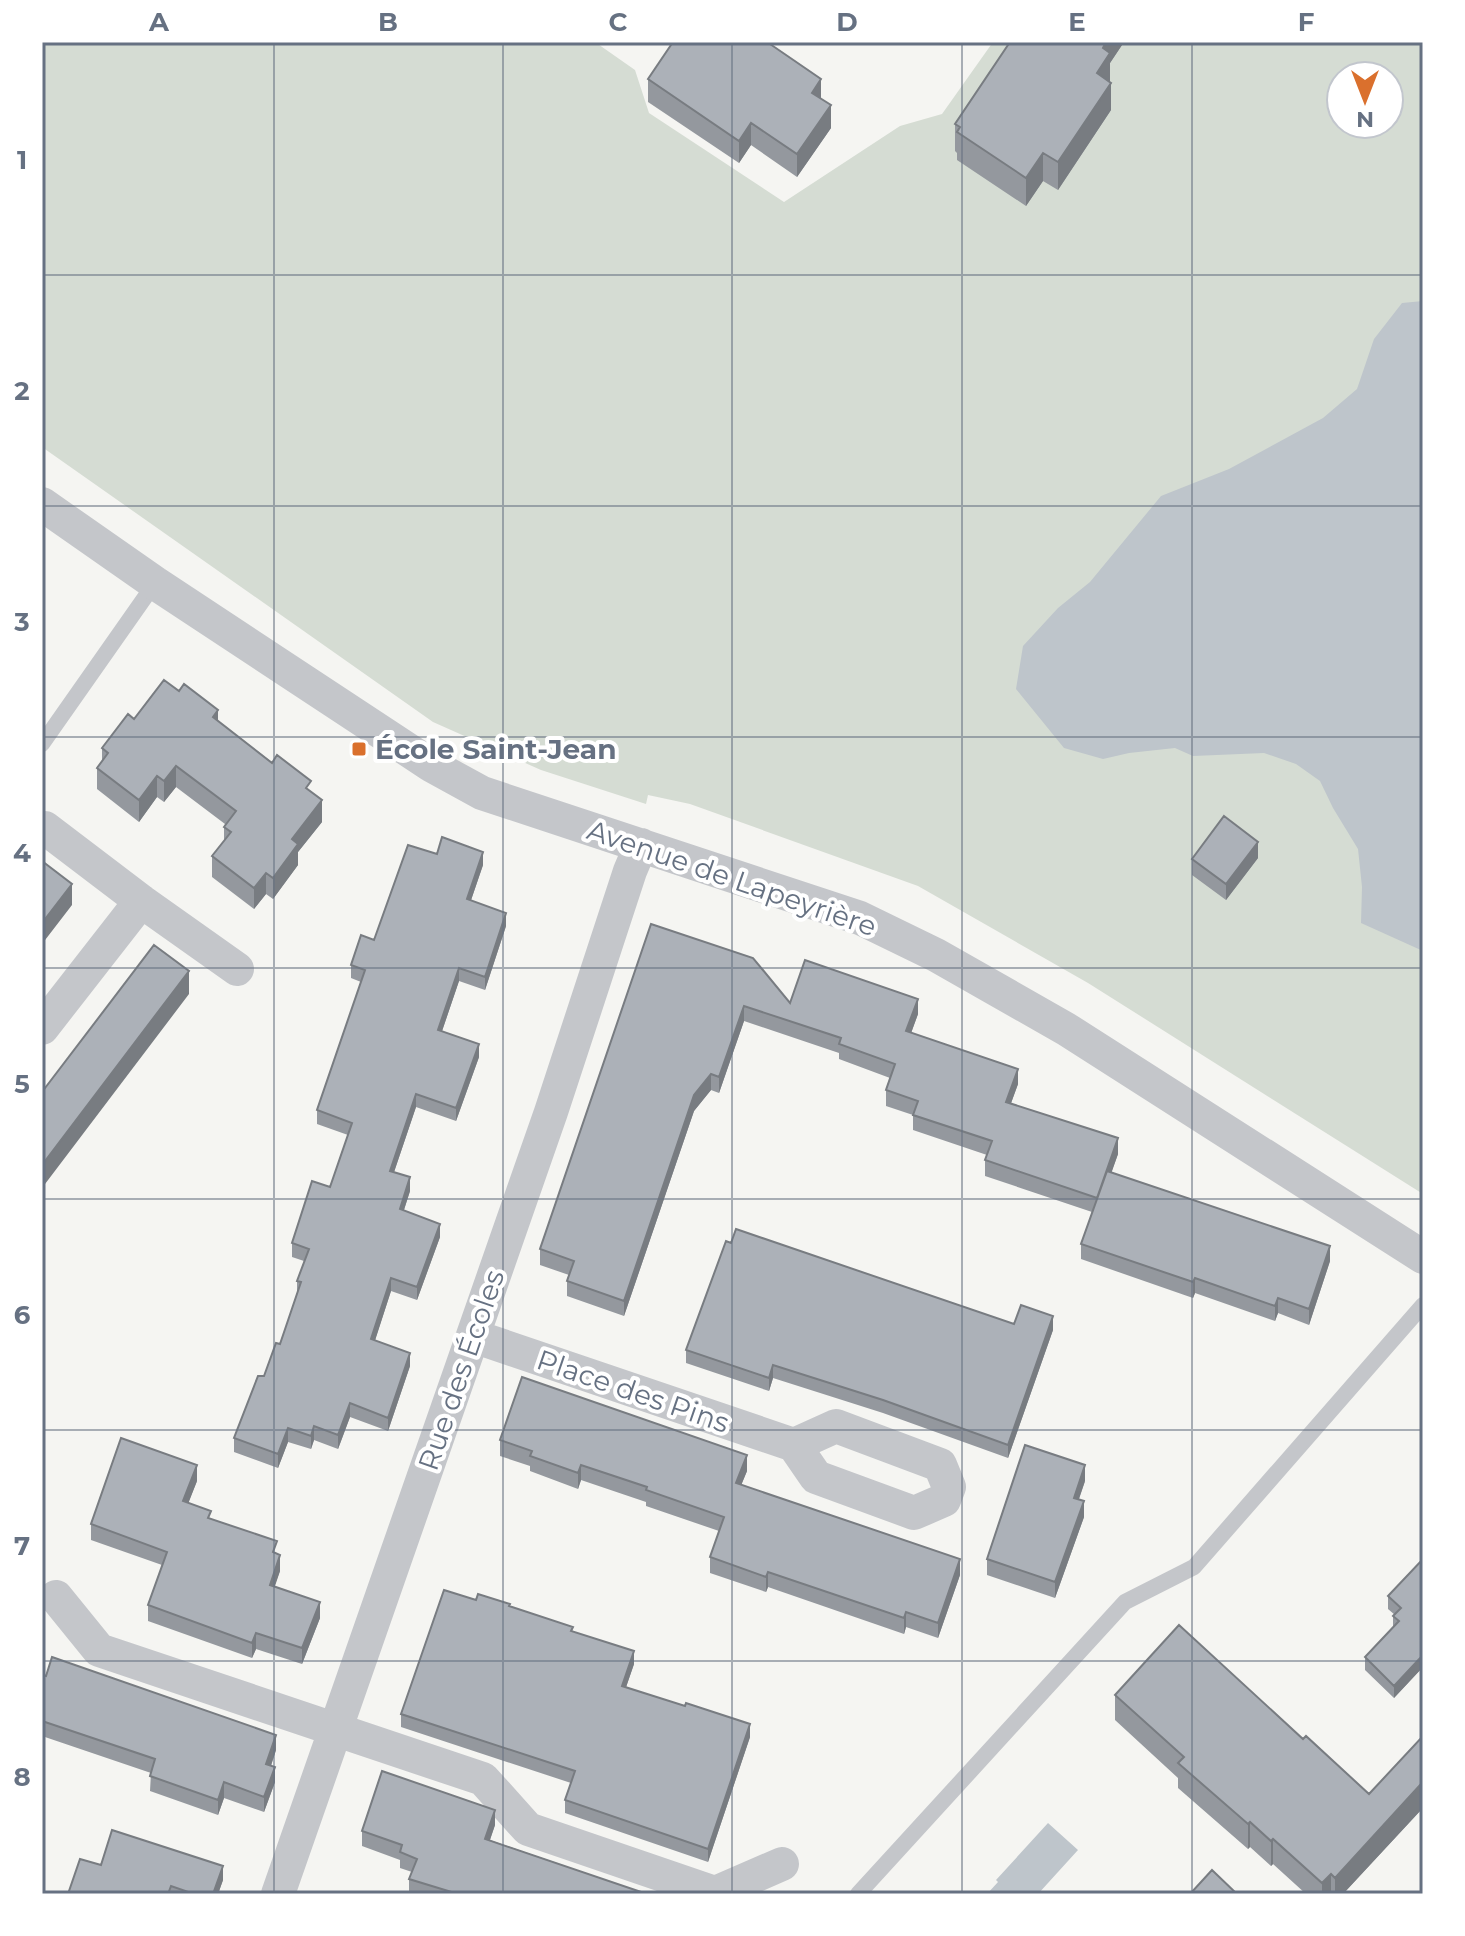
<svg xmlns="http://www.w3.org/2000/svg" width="1465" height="1936" viewBox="0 0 1465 1936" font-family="Montserrat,sans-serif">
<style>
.green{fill:#d5dcd3;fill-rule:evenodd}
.water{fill:#bec5cb}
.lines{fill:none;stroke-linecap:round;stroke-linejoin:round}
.service{stroke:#c4c6ca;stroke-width:16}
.minor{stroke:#c4c6ca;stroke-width:34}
.wall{fill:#94989e}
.shaded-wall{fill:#787c81}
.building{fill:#acb1b8;stroke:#787c81;stroke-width:2}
.grid{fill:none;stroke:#667182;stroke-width:2;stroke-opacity:0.55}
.poi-dot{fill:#da702d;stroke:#fff;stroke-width:3}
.labels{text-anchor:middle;stroke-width:8;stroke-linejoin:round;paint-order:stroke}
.poi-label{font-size:28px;font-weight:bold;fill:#667182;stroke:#fff;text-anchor:start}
.street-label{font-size:28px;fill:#667182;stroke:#fff}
.neatline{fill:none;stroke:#667182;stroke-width:3}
.grid-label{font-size:26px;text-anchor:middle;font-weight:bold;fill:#667182}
</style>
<rect width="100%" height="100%" fill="#f5f5f2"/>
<path class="green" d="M42,42H595L635,70L649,113L784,202L900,126L942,114L993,42H1423V1194L1088,983L918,886L690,804L648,795L646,804L541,770L433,722L42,447ZM1341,76H1389V124H1341Z"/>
<path class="water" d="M1423,301V951L1361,923L1362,887L1358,849L1333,808L1320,781L1296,764L1264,753L1193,756L1175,748L1129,753L1103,759L1064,748L1016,689L1023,646L1058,608L1090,582L1161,496L1229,469L1323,418L1357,389L1374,339L1402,303Z
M1048,1823L1078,1850L1038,1894H987L998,1882L996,1880Z"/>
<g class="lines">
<path class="service" d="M42,744L155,583
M858,1894L1125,1602L1194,1567L1423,1305"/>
<path class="minor" d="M42,504L155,583L431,765L482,793L860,918L936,955L1066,1029L1423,1257
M45,828L141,901L237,969
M42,1028L141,901
M473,1336L794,1445L816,1477L914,1513L944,1500L949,1487L940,1465L836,1426L794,1445
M56,1597L99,1650L483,1779L528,1829L715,1893L782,1864
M278,1894L551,1112L630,871L641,845"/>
</g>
<path class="wall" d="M1010,42H1124L1110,63V82L1111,110L1058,190L1043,181L1026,206L957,160V153L955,151V124Z
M771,45L821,99L831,128L797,177L751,145L739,163L648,102V79Z
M134,719L218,721L311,792L322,822L298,852V865L273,899L266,894L254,909L212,877V856L224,841V827L225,824L176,787L164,802L157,797L139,822L97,789V768L102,762V748Z
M437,854L483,865L471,900L506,926L485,990L459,981L442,1031L479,1057L456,1121L416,1107L394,1172L410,1191L404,1210L440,1237L417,1300L391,1291L375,1340L410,1366L388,1431L350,1417L338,1449L314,1440L311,1449L288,1442L278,1468L234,1452V1438L280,1344L297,1293V1281L304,1261L292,1257V1243L330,1187L348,1135L317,1124V1110L361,982L351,978V965L374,940Z
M1258,858L1226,900L1192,875V859Z
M651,924L790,1003L918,1014L911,1033L1018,1084L1011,1103L1118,1154L1111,1173L1330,1261L1309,1325L1278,1313L1275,1321L1195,1293L1193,1298L1081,1259V1244L1092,1212L985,1176V1160L987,1155L913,1130V1115L886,1106V1090L890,1078L839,1059V1053L744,1021L719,1093L711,1090L694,1111L624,1316L567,1296V1281L569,1275L540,1265V1249Z
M1014,1324L1053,1330L1008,1458L883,1413L773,1378L769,1391L686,1363V1350Z
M500,1440L747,1471L741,1485L960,1575L938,1638L906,1627L904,1634L768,1587L766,1592L710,1573V1557L719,1531L646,1506V1502L581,1480L578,1489L530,1471V1466L500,1456Z
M197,1481L188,1503L211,1519L277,1554L280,1571L274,1587L320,1618L302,1664L256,1649L252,1658L148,1621V1605L162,1565L91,1540V1524Z
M1085,1481L1079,1499L1084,1517L1055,1598L987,1575V1559Z
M1423,1559V1667L1394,1698L1365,1670V1657L1393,1627V1616L1395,1615L1388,1609V1596Z
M476,1600L510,1607L573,1631L634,1664L626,1687L750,1737L708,1862L565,1813V1800L571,1783L401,1727V1714Z
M42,1675L276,1750L271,1766L275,1782L264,1812L224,1798L218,1815L150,1791L151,1773L42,1736Z
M1115,1695L1303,1739L1369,1794L1423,1736V1812L1421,1810L1343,1894H1306L1273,1864L1271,1866L1250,1847L1248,1849L1178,1788V1778L1115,1720Z
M495,1825L490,1840L647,1894H409V1879L412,1872L400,1868V1860L362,1846V1831Z
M101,1865L223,1880L218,1894H68Z"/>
<path class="shaded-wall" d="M1106,42H1124L1110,63V81L1097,101V73L1103,48Z
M821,79V102L812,93Z
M1111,83V110L1058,190V162Z
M831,105V128L797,177V154Z
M751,123V145L739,163V141Z
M1043,153V181L1026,206V178Z
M218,710V732L213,717Z
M176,766V787L164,802V781Z
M157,776V797L139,822V800Z
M322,800V822L298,852V865L273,899V878L292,839Z
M1258,842V858L1226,900V884Z
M483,852V865L467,912V899Z
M266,873V894L254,909V888Z
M72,884V905L42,944V923Z
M506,913V926L485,990V977Z
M459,968V981L438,1043V1030Z
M189,971V994L42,1188V1165Z
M918,999V1014L906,1047V1031Z
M744,1006V1021L719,1093V1077Z
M479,1044V1057L456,1121V1108Z
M1018,1069V1084L1006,1117V1102Z
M711,1074V1090L694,1111L624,1316V1301L694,1095Z
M416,1094V1107L390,1184V1171Z
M1118,1138V1154L1097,1214V1198Z
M410,1177V1191L400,1222V1209Z
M440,1224V1237L417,1300V1287Z
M1330,1246V1261L1309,1325V1309Z
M391,1278V1291L371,1353V1339Z
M1195,1278V1293L1193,1298V1282Z
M1278,1298V1313L1275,1321V1306Z
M1053,1316V1330L1008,1458V1445Z
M410,1353V1366L388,1431V1418Z
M773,1365V1378L769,1391V1378Z
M350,1403V1417L338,1449V1435Z
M314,1426V1440L311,1449V1436Z
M288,1428V1442L278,1468V1454Z
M747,1455V1471L736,1498V1483Z
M197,1465V1481L183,1517V1501Z
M581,1465V1480L578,1489V1473Z
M1085,1465V1481L1074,1513V1498Z
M1084,1501V1517L1055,1598V1582Z
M280,1555V1571L270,1601V1585Z
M960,1559V1575L938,1638V1623Z
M768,1572V1587L766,1592V1577Z
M320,1602V1618L302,1664V1648Z
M906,1612V1627L904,1634V1618Z
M256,1633V1649L252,1658V1643Z
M634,1651V1664L622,1699V1686Z
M1423,1655V1667L1394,1698V1686Z
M750,1724V1737L708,1862V1849Z
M276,1735V1750L266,1780V1764Z
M275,1767V1782L264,1812V1797Z
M224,1782V1798L218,1815V1800Z
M1421,1784V1810L1343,1894H1335V1878Z
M495,1810V1825L485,1854V1839Z
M1250,1822V1847L1248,1849V1824Z
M1273,1839V1864L1271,1866V1841Z
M223,1866V1880L218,1894H213Z
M1331,1874V1894H1322V1883Z"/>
<path class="building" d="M673,42H771L770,44L821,79L812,93L831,105L797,154L751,123L739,141L648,79Z
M1010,42H1106L1103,48L1110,53L1097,73L1111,83L1058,162L1043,153L1026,178L957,132L960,127L955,124Z
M164,680L179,691L184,684L218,710L213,717L272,763L277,755L311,781L306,788L322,800L292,839L298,844L273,878L266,873L254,888L212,856L231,832L224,827L236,811L176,766L164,781L157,776L139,800L97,768L108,753L102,748L128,714L134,719Z
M1224,816L1258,842L1226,884L1192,859Z
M442,837L483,852L467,899L506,913L485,977L459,968L438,1030L479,1044L456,1108L416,1094L390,1171L410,1177L400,1209L440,1224L417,1287L391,1278L371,1339L410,1353L388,1418L350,1403L338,1435L314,1426L311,1436L288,1428L278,1454L234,1438L258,1376H264L276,1343L280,1344L301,1282L297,1281L309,1249L292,1243L312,1181L330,1187L352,1123L317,1110L365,970L351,965L361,935L374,940L408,845L437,854Z
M42,861L72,884L42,923Z
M651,924L753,958L790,1003L805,960L918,999L906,1031L1018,1069L1006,1102L1118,1138L1097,1198L985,1160L992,1141L913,1115L918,1101L886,1090L895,1064L839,1044L841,1038L744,1006L719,1077L711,1074L694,1095L624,1301L567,1281L574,1261L540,1249Z
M154,945L189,971L42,1165V1092Z
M1107,1171L1330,1246L1309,1309L1278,1298L1275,1306L1195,1278L1193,1282L1081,1244Z
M736,1229L1014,1324L1021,1305L1053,1316L1008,1445L883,1400L773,1365L769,1378L686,1350L726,1241L731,1243Z
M522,1377L747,1455L736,1483L960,1559L938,1623L906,1612L904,1618L768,1572L766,1577L710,1557L724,1517L646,1490L647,1487L581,1465L578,1473L530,1456L532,1451L500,1440Z
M121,1438L197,1465L183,1501L211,1511L208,1518L277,1541L273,1552L280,1555L270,1585L320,1602L302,1648L256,1633L252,1643L148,1605L167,1552L91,1524Z
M1025,1445L1085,1465L1074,1498L1084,1501L1055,1582L987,1559Z
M1423,1559V1655L1394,1686L1365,1657L1399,1621L1393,1616L1401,1608L1388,1596Z
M444,1590L476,1600L478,1594L510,1604L509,1606L573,1627L571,1631L634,1651L622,1686L685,1706L686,1703L750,1724L708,1849L565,1800L575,1771L401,1714Z
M1179,1625L1303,1739L1306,1736L1369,1794L1423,1736V1786L1421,1784L1335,1878L1331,1874L1322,1883L1273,1839L1271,1841L1250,1822L1248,1824L1178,1763L1184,1757L1115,1695Z
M52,1657L276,1735L266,1764L275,1767L264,1797L224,1782L218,1800L150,1776L155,1759L42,1721V1675L46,1676Z
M382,1771L495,1810L485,1839L647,1894H458L409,1879L417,1859L400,1852L402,1845L362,1831Z
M112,1830L223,1866L213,1894H194L171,1886L168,1894H68L80,1859L101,1865Z
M1212,1870L1237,1894H1190Z"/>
<path class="grid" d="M274,42V1894M503,42V1894M732,42V1894M962,42V1894M1192,42V1894M42,275H1423M42,506H1423M42,737H1423M42,968H1423M42,1199H1423M42,1430H1423M42,1661H1423"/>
<rect class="poi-dot" x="351" y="741" width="16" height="16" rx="4"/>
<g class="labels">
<g class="poi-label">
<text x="375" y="759">École Saint-Jean</text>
</g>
<g class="street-label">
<text transform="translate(732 878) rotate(19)" y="10">Avenue de Lapeyrière</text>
<text transform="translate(461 1370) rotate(-71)" y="10">Rue des Écoles</text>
<text transform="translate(633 1391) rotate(19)" y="10">Place des Pins</text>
</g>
</g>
<rect width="1465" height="1936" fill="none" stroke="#ffffff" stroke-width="88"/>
<g transform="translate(1365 100) rotate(180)"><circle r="38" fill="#ffffff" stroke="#c2c6cd" stroke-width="2"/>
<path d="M0-6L14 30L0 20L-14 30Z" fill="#da702d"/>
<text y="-12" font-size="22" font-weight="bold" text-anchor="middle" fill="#667182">N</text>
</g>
<rect x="44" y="44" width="1377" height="1848" class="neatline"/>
<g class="grid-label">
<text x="159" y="31">A</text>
<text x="388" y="31">B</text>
<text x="618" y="31">C</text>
<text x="847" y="31">D</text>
<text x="1077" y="31">E</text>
<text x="1306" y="31">F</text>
<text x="22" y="169">1</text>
<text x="22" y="400">2</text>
<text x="22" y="631">3</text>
<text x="22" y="862">4</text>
<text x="22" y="1093">5</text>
<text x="22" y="1324">6</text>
<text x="22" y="1555">7</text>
<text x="22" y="1786">8</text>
</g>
</svg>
